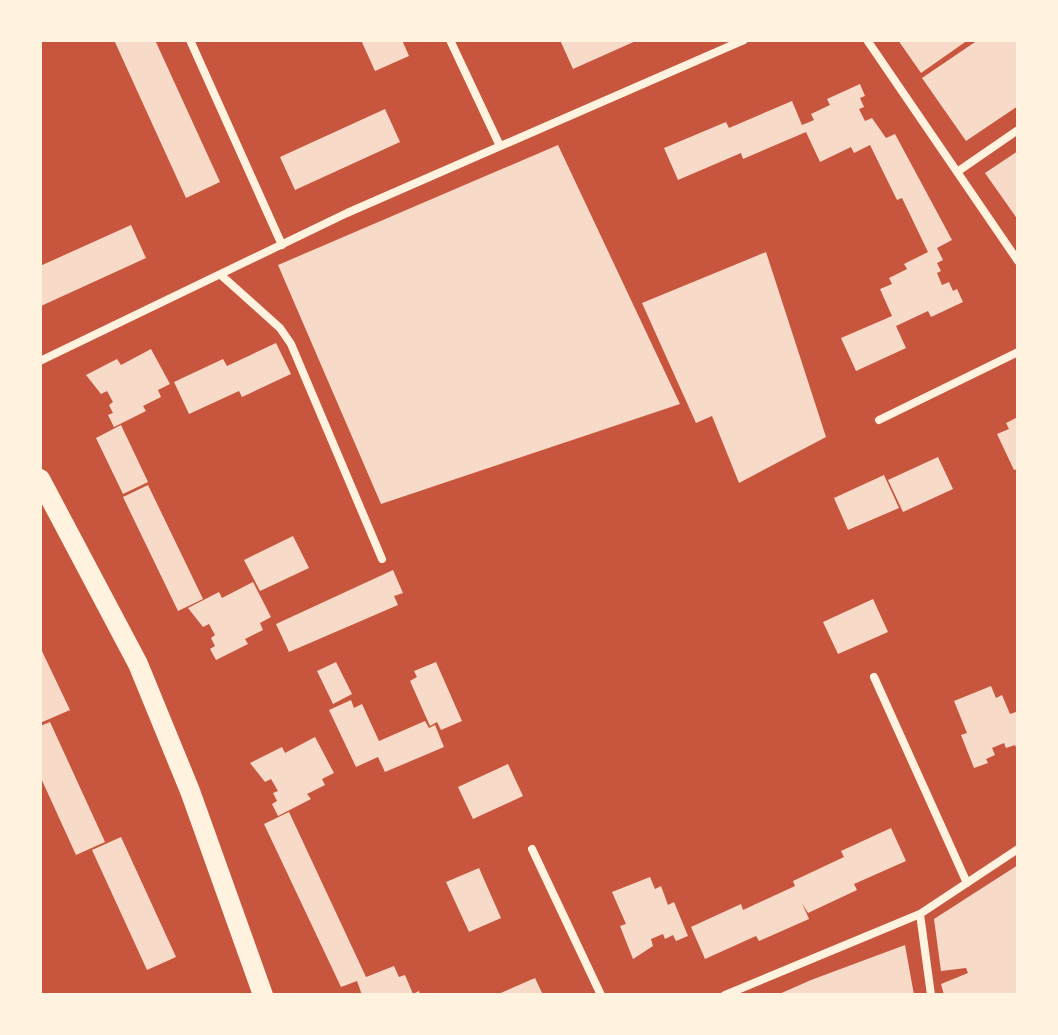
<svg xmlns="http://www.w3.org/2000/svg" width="1058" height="1035" viewBox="0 0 1058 1035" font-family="'Crimson Pro',serif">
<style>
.building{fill:#f7dbc8}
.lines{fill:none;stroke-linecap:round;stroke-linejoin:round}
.minor{stroke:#fff3e0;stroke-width:8}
.primary{stroke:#fff3e0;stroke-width:20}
</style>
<rect width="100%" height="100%" fill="#c8553d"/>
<path class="building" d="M114,40H155L220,182L186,198Z
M361,40H402L409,56L375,71Z
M560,40H638L573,69Z
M898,40H968L921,73Z
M978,40H1018V106L966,141L922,78Z
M860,84L865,96L860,98L864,107L859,109L865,121L872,118L886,138L895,134L952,240L937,248L943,260L937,263L941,271L937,273L942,285L949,282L953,291L957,289L963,302L931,317L928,311L896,326L906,348L856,371L841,338L892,316L880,289L892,284L889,278L907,269L904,264L928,252L902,198L897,200L870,145L854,153L851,147L820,162L806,132L743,159L741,153L678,180L664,148L726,122L729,128L792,101L802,125L814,120L811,114L830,105L827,99Z
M385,109L400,142L295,190L280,157Z
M558,145L680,404L381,504L278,265Z
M1018,151V220L985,173Z
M131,225L146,258L41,306L40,266Z
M766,252L826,437L739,483L712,416L696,423L642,303Z
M276,343L291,374L242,397L239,391L189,414L174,382L223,359L227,366Z
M151,349L170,384L158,390L161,397L143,406L146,411L114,427L108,415L113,413L109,405L113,402L107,391L101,394L86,375L117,359L121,365Z
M1018,417V469L1014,470L997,434L1009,429L1006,423Z
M121,425L148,482L123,494L96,438Z
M938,457L953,489L903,512L888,480Z
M884,475L899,508L848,530L834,498Z
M148,485L203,599L178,611L123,497Z
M293,536L309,568L260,591L244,560Z
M393,570L403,593L394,596L398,605L289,652L276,624Z
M253,582L271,617L260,623L263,630L245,639L248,644L216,660L210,649L215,646L211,638L215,635L209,624L203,627L188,608L219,592L222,598Z
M873,599L888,632L838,654L823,622Z
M40,647L70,710L40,723Z
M336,662L352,694L333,704L317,671Z
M436,662L462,721L441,730L437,722L430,726L410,681L417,677L414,671Z
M991,686L996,698L1002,695L1010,714L1016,712L1018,717V752L1015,745L1006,748L1004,743L992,748L995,755L986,759L988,763L974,768L961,735L967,733L954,701Z
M351,700L354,708L362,704L379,741L425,721L429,728L435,725L444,747L385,772L378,757L356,767L329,710Z
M50,722L105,842L76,855L40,776V726Z
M315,737L334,773L322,779L325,785L307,794L311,799L278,816L272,804L277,801L273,793L278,791L271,779L265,782L250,763L282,747L285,753Z
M508,764L523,796L473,819L458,787Z
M289,812L366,977L394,966L399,977L405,975L413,994L419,991L420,995H362L357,981L341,987L264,824Z
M891,828L906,861L854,884L857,890L808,913L802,903L809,919L759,941L756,936L705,959L691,927L741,904L743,910L795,886L793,881L844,857L841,851Z
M121,837L176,957L147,970L92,850Z
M1018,865V995H944L941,984L968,973L966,968L941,971L934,919Z
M479,868L501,918L469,932L446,882Z
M650,877L655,889L661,886L668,905L674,902L688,936L676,941L673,935L665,939L663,934L651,939L653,946L633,959L620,926L626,924L612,892Z
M905,945L914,995H777L811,980Z
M535,978L543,995H496Z"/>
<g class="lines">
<path class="minor" d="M190,40L282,245
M450,40L500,146
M867,40L1018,261
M957,172L1018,130
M222,276L280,328L291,344L382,559
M40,361L347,213L744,40
M879,420L1018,352
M874,677L967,883
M532,849L601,995
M920,914L931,995
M725,995L920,914L1018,849"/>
<path class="primary" d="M40,479L138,664L190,791L263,995"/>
</g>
<rect width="1058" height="1035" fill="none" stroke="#fff3e0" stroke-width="84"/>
</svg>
